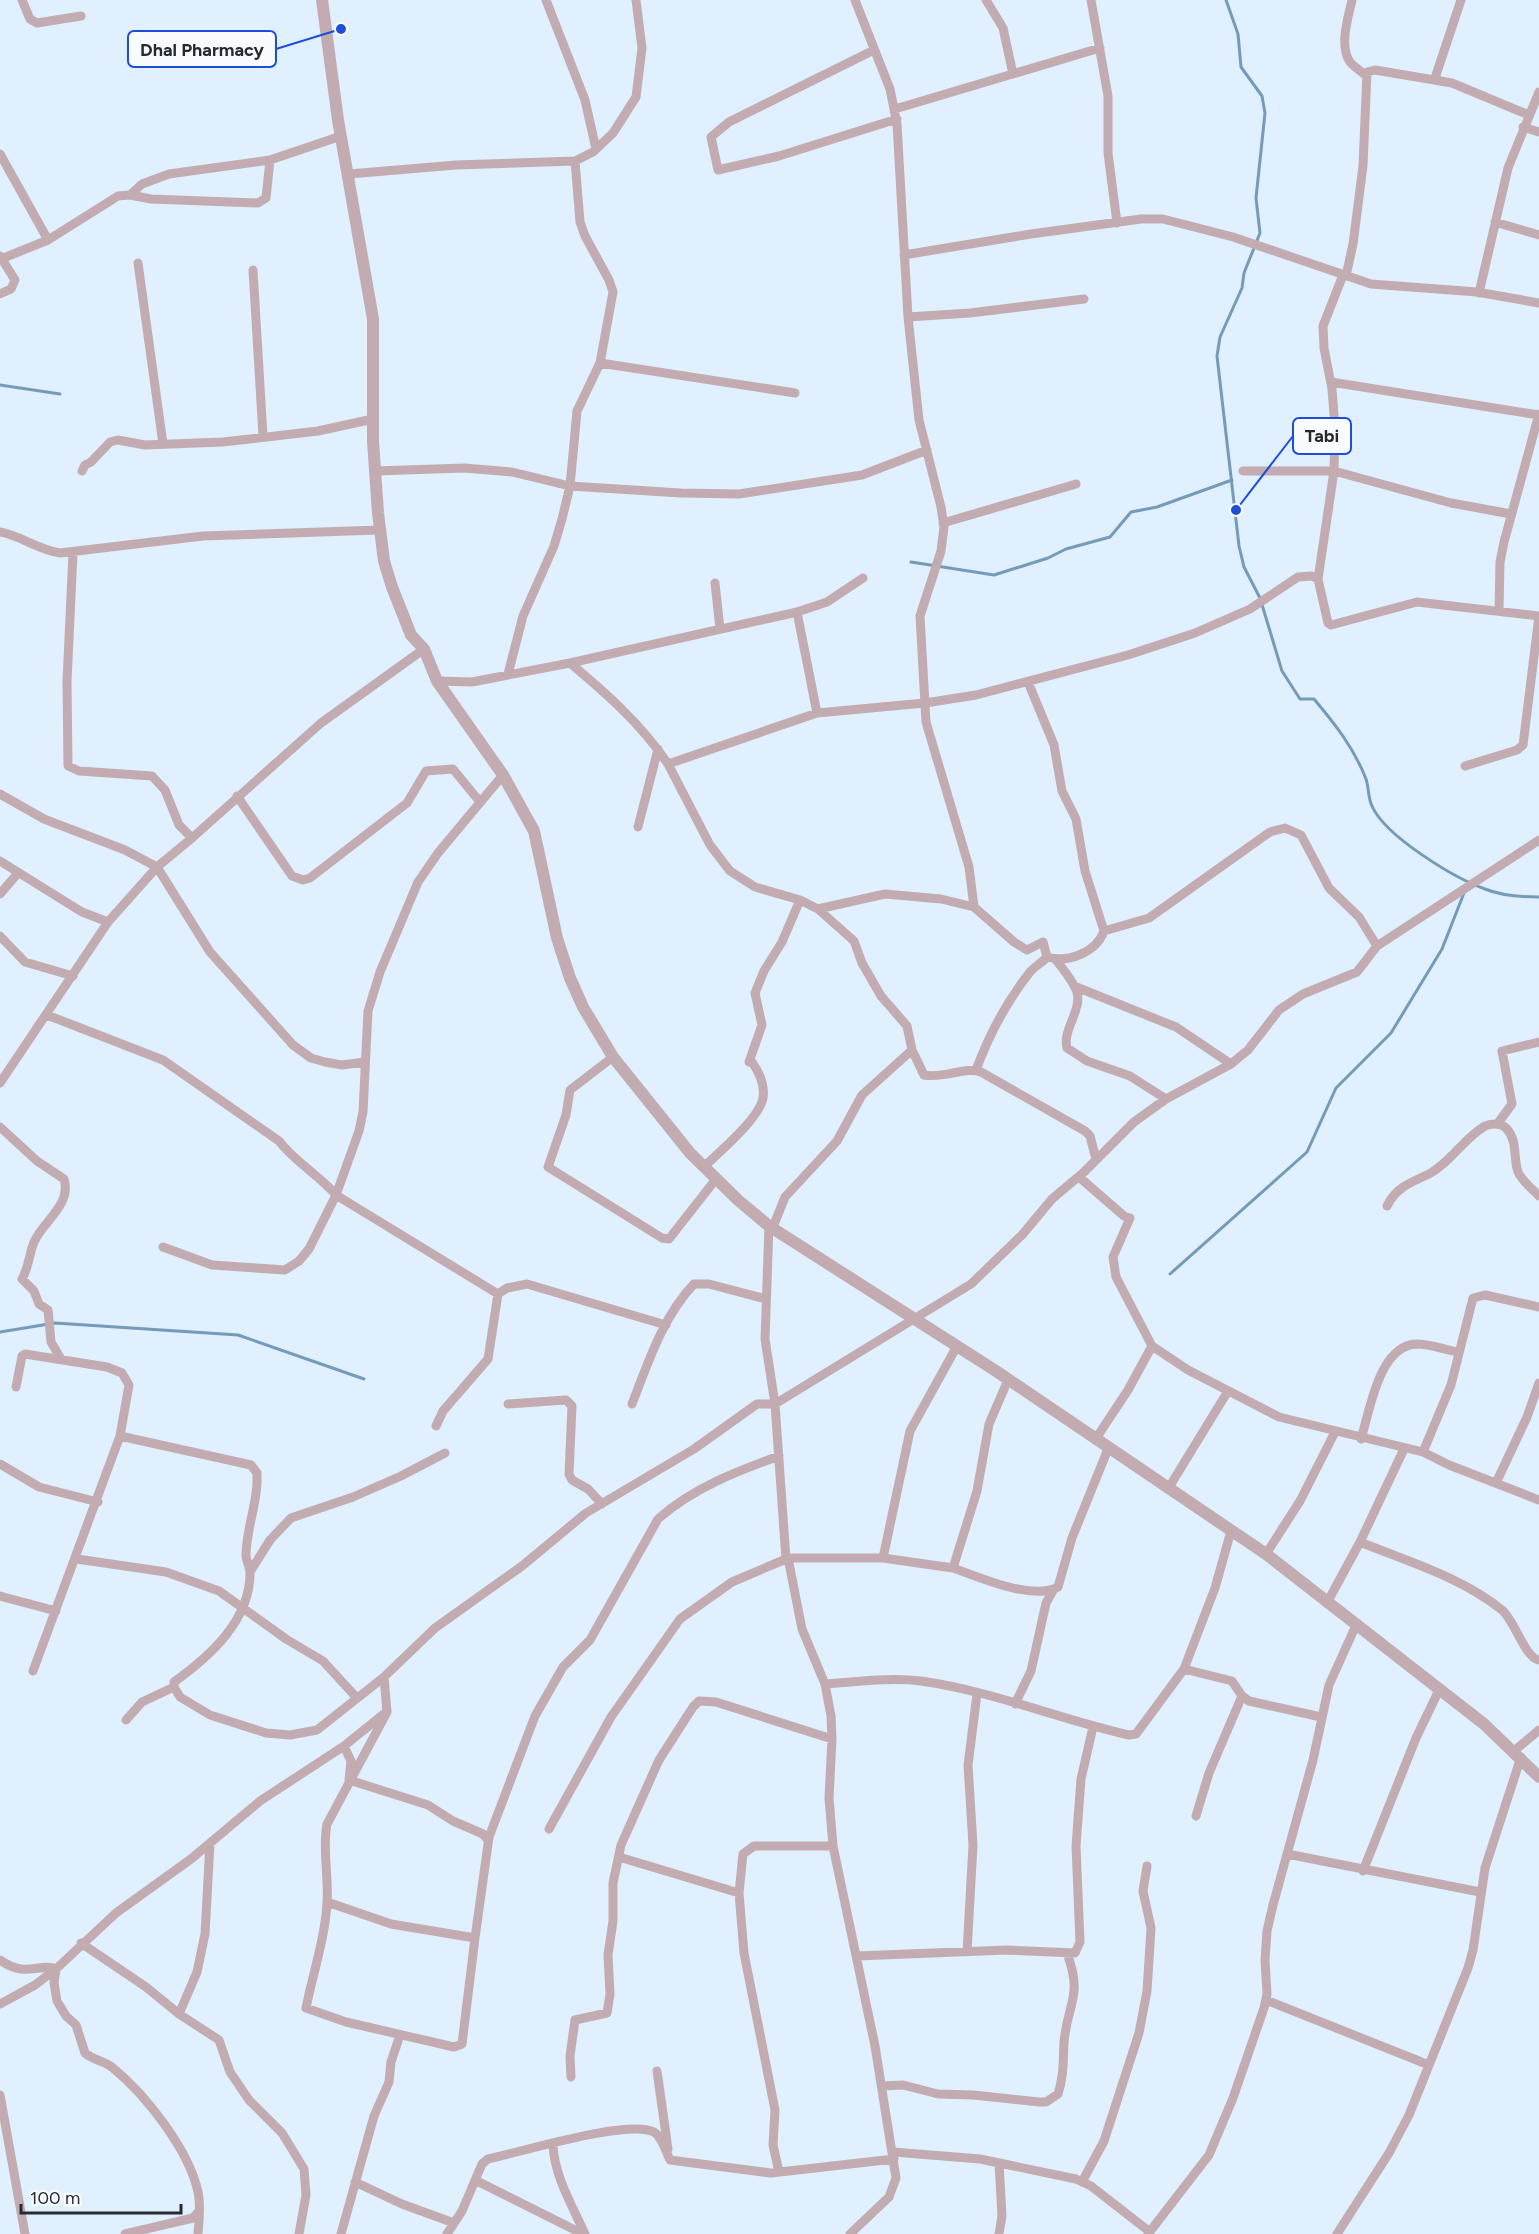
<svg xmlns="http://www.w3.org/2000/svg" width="1539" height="2234" viewBox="0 0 1539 2234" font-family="Figtree,sans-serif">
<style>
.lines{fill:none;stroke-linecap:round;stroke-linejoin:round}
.stream{stroke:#759bb9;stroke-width:3}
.minor{stroke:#c3acb1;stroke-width:9}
.tertiary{stroke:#c3acb1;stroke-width:12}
.leader{fill:none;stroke:#1d4ed8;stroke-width:2}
.callout-dot{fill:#1d4ed8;stroke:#f8fcfe;stroke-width:2}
.callout{fill:#f8fcfe;stroke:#1d4ed8;stroke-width:2}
.callout-label{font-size:18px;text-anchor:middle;font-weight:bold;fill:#252b30}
</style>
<rect width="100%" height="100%" fill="#e0f0fe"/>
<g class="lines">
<path class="stream" d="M1226,0L1238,34L1241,67L1262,96L1265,113L1256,198L1260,233L1244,273L1242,288L1220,337L1217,356L1239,546L1244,567L1260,598L1282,671L1300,699H1314C1335,724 1354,748 1366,779C1369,788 1368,798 1372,806C1385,836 1454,878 1485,889C1502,896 1521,897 1539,897
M0,385L60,394
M911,562L994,575L1048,558L1066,549L1110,537L1131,512L1157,507L1232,480
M1170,1274L1307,1152L1336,1088L1391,1033L1442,949L1464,893
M0,1332L55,1323L238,1335L364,1379"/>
<path class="minor" d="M22,0L30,19L37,23L81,16
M546,0L585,100L596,149
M855,0L890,89L897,124L908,317L919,420L941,507L944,527L941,551L920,616L926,722L969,867L974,907
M986,0L1003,28L1013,74
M1091,0L1108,96V153L1117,223
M1352,0C1348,18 1339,46 1350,62C1354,67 1361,71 1365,75
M874,50L729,122L711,137L718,170L779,156L897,119
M1435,78L1461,0
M895,109L1100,48
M1523,127L1539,132
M0,154L48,240
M349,174L456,165L575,161L593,152L613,133L636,97L642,48L636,0
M130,195L151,199L258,203L266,198L270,160
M1495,222L1539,235
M904,255L1031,234L1141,219H1163L1233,237L1371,284L1477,292L1539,303
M0,256L15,280L11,289L0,294
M1,259L48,240L118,196L130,195L142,184L169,174L270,160L341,136
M138,263L163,444
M253,270L263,436
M1346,276L1353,244L1363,166L1367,72L1375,70L1452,83L1529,115
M1479,293L1508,168L1539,92
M908,317L970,313L1084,299
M600,363L795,393
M1331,382L1539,415
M82,471L85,465L91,462L110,442L118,440L145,445L223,442L318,431L373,419
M375,471L464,468L512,472L570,486L681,493L739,494L862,475L927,450
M1243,471H1334L1451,503L1511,514
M943,523L1076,484
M0,532C22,536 38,550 60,553L203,536L380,530
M73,553L67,681L68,766L79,771L152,776L165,790L179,825L192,838
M1318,579L1334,471L1335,428L1332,389L1324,348L1323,326L1343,275
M715,583L720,629
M1499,611L1500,562L1504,542L1539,414
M797,612L827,602L863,578
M570,663L797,612L817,713
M508,674L523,616L554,546L562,519L570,486L577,411L600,363L613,292L609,280L585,236L580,222L575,161
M437,681L472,682L570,663C607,694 641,724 668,764L817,713L925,703L976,695L1128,655L1195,633L1250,609L1298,577L1312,576L1318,579L1328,623L1331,625L1417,602L1539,616
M1028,682L1054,745L1062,791L1076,819L1085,871L1104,931C1096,953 1068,963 1047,957
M668,764L710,845L730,871L755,887L800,900L818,909L854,941L862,963L881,996L907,1026L912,1050L924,1075C944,1079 966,1066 981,1072L1085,1131L1090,1136L1096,1159
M1465,766L1517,750L1523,745L1539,616
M503,775L438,853L418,882L380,972L368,1011L363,1112L359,1131L336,1195L498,1294L507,1288L527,1284L666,1325
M0,794L44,819L125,850L157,867L210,952L293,1045L311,1058L325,1062L342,1065L365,1062
M237,796L292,876L303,880L310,878L407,803L426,771L453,769L480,802
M638,827L658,749
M0,861L82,912L108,922
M0,894L18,873
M818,909L885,894L941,899L974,907L1014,942L1027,950L1043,942L1047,957C1042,963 1035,966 1030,972C1007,1001 989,1035 976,1070
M1104,931L1149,918L1270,832L1285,828L1301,835L1329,888L1359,917L1377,946
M0,936L25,962L73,976
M1056,960C1063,969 1073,981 1077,992C1082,1011 1062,1030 1067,1048L1087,1061L1130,1076L1166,1099
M1074,986L1176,1027L1231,1064
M47,1015L163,1060L279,1141C296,1163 319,1175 336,1195L309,1249L299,1261L285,1270L212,1265L163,1247
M613,1057L570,1090L566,1115L548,1167L662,1238L669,1239L716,1179
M0,1083L108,922L157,867L192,838L321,723L424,649
M1498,1123L1512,1104L1502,1051L1539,1042
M0,1127L37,1161L64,1179C72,1205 43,1221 34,1242C29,1254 29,1267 22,1279L34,1291L39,1304L48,1310L51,1342L61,1359
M704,1167C720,1151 759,1119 763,1098C765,1085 759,1072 752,1062H749L762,1025L755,993L764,971L782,942L800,900
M1079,1177L1124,1216L1130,1218L1113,1257L1116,1277L1152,1346L1188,1370L1279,1417L1423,1452L1449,1465L1539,1500
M1387,1206C1396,1187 1412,1182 1429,1174C1450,1163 1464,1138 1485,1126C1491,1123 1501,1123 1506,1128C1518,1140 1513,1158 1518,1172C1522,1181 1532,1189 1539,1196
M1008,1380L989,1424L977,1491L953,1568C979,1577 1032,1601 1058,1587L1072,1538L1108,1449
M16,1387L22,1356L25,1354L107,1367L122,1373L129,1385L120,1436L33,1671
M508,1404L566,1400L572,1406L569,1474L572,1480L588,1489L602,1504
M632,1404C648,1363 663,1316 694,1284H709L766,1299
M436,1426L443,1411L488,1359L498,1294
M120,1436L251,1465L257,1473V1483C256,1507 246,1532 246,1555C246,1561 250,1567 250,1573C250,1621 209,1657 174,1682V1687L142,1702L126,1720
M1361,1439C1370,1410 1379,1345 1417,1344C1430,1344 1446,1350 1459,1352
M1095,1440L1128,1390L1152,1346
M1423,1452L1451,1385L1473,1298L1485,1295L1539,1307
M0,1464L39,1487L98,1502
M1496,1483L1527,1417L1539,1383
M1168,1489L1228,1391
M1360,1542C1409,1562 1461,1577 1502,1610C1515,1621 1525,1658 1539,1660
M1266,1554L1300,1501L1335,1432
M788,1558H883L953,1568
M883,1558L910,1431L957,1346
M77,1559L166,1572L219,1591L286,1639L323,1661L356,1697
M250,1572L270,1540L291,1518L353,1497L401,1476L445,1453
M0,1596L56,1611
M1328,1601L1360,1542L1404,1449
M1184,1669L1232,1681L1242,1696L1249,1701L1321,1717
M825,1684C856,1682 890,1677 921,1681C992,1691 1059,1719 1129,1735L1136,1734L1184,1669L1215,1588L1231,1531
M174,1687L180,1697L210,1715L266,1733L290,1735L317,1730L384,1677L435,1628L522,1566L586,1513L694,1449L757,1404H775L971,1284L1022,1235L1052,1199L1084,1172L1134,1122L1166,1099L1231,1064L1248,1050L1279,1010L1303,994L1357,972L1377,946L1539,840
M1015,1704L1031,1671L1046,1603L1054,1589
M344,1746L351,1761L349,1780L428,1805L453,1821L483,1834L488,1840
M1514,1751L1539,1730
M1196,1816L1209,1773L1242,1696
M549,1829L611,1717L680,1619L732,1582L786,1559
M210,1843L205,1934L197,1972L179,2014L219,2040L230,2072L249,2100L282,2133L304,2169L306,2195L299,2234
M1287,1854L1480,1892
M619,1857L739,1893
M1363,1871L1416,1738L1440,1688
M327,1902L391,1924L475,1938L462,2044L454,2047L346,2022L306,2008C313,1973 325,1938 327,1903C329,1876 322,1850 327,1824L387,1712L384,1677
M475,1938L489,1837L535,1716L563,1667L590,1640L658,1519C693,1488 735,1472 779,1456
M81,1943L146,1987L179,2014
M967,1952L973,1845L968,1765L977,1694
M857,1956L1007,1950L1075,1953L1080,1942L1076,1846L1081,1779L1093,1727
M0,1960C27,1979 39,1962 56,1969L116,1913L191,1859L260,1801L344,1746L385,1713
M1266,2000L1429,2065
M0,2004L35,1985L56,1969L54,1983L57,2001L66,2016L76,2025L85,2053C93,2060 105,2061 113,2068C146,2095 189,2150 198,2192C201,2206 199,2221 198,2234
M657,2071L668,2149
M571,2077L570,2056L575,2020L607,2013L610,1994L608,1955L613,1921V1883L621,1845L659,1760L693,1707L699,1701L716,1702L832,1739
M882,2086L903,2085L938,2094L973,2095L1039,2102H1046L1058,2094C1064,2076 1063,2060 1064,2042C1068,2001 1083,1997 1067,1953
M0,2095L25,2234
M553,2144C554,2176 572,2205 585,2234
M893,2152L980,2159L1076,2179L1091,2186L1150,2232
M999,2163L1002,2216L999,2234
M779,2172L773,2145L775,2110L744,1953L739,1893L743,1854L754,1846H833
M475,2180L583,2234
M355,2182L402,2204L454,2223
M1082,2182L1104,2141L1139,2033L1147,1991L1151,1928L1143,1891L1147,1866
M125,2234L193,2218L199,2211
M341,2234L374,2116L389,2082L391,2062L400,2035
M447,2234L462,2211L482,2164L488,2159C521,2152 627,2119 654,2132C662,2137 666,2152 670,2160L771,2173L894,2159
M850,2234L889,2197L896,2178L875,2046L833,1846L829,1798L832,1739L831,1716L825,1684L802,1629L788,1558L786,1559L775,1404L765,1339L769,1226L775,1222L785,1197L837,1141L862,1095L912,1050
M1148,2234L1209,2155L1233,2098L1264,2008L1267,1994L1265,1960L1267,1931L1273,1905L1313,1760L1329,1685L1357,1623
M1337,2234L1389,2153L1409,2115L1468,1968L1473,1950L1485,1868L1521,1757"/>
<path class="tertiary" d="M322,0L338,120L373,319V441L378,513L384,561L392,587L411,635L424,649L437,681L503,775L534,831L557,938L570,978L583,1007L613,1057L690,1153L738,1200L769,1226L996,1371L1266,1554L1484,1724L1539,1777"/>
</g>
<path class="leader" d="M341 29L276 49M1236 510L1293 436"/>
<g class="callout-dot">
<circle cx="341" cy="29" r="6"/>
<circle cx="1236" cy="510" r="6"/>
</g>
<g class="callout">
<rect x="128" y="31" width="148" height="36" rx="6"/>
<rect x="1293" y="418" width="58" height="36" rx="6"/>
</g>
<g class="callout-label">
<text x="202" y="56">Dhal Pharmacy</text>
<text x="1322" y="442">Tabi</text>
</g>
<path d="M21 2204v9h160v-9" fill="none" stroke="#252b30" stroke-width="3"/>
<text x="30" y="2204" font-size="18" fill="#252b30" stroke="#f8fcfe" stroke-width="4.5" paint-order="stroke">100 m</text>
</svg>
